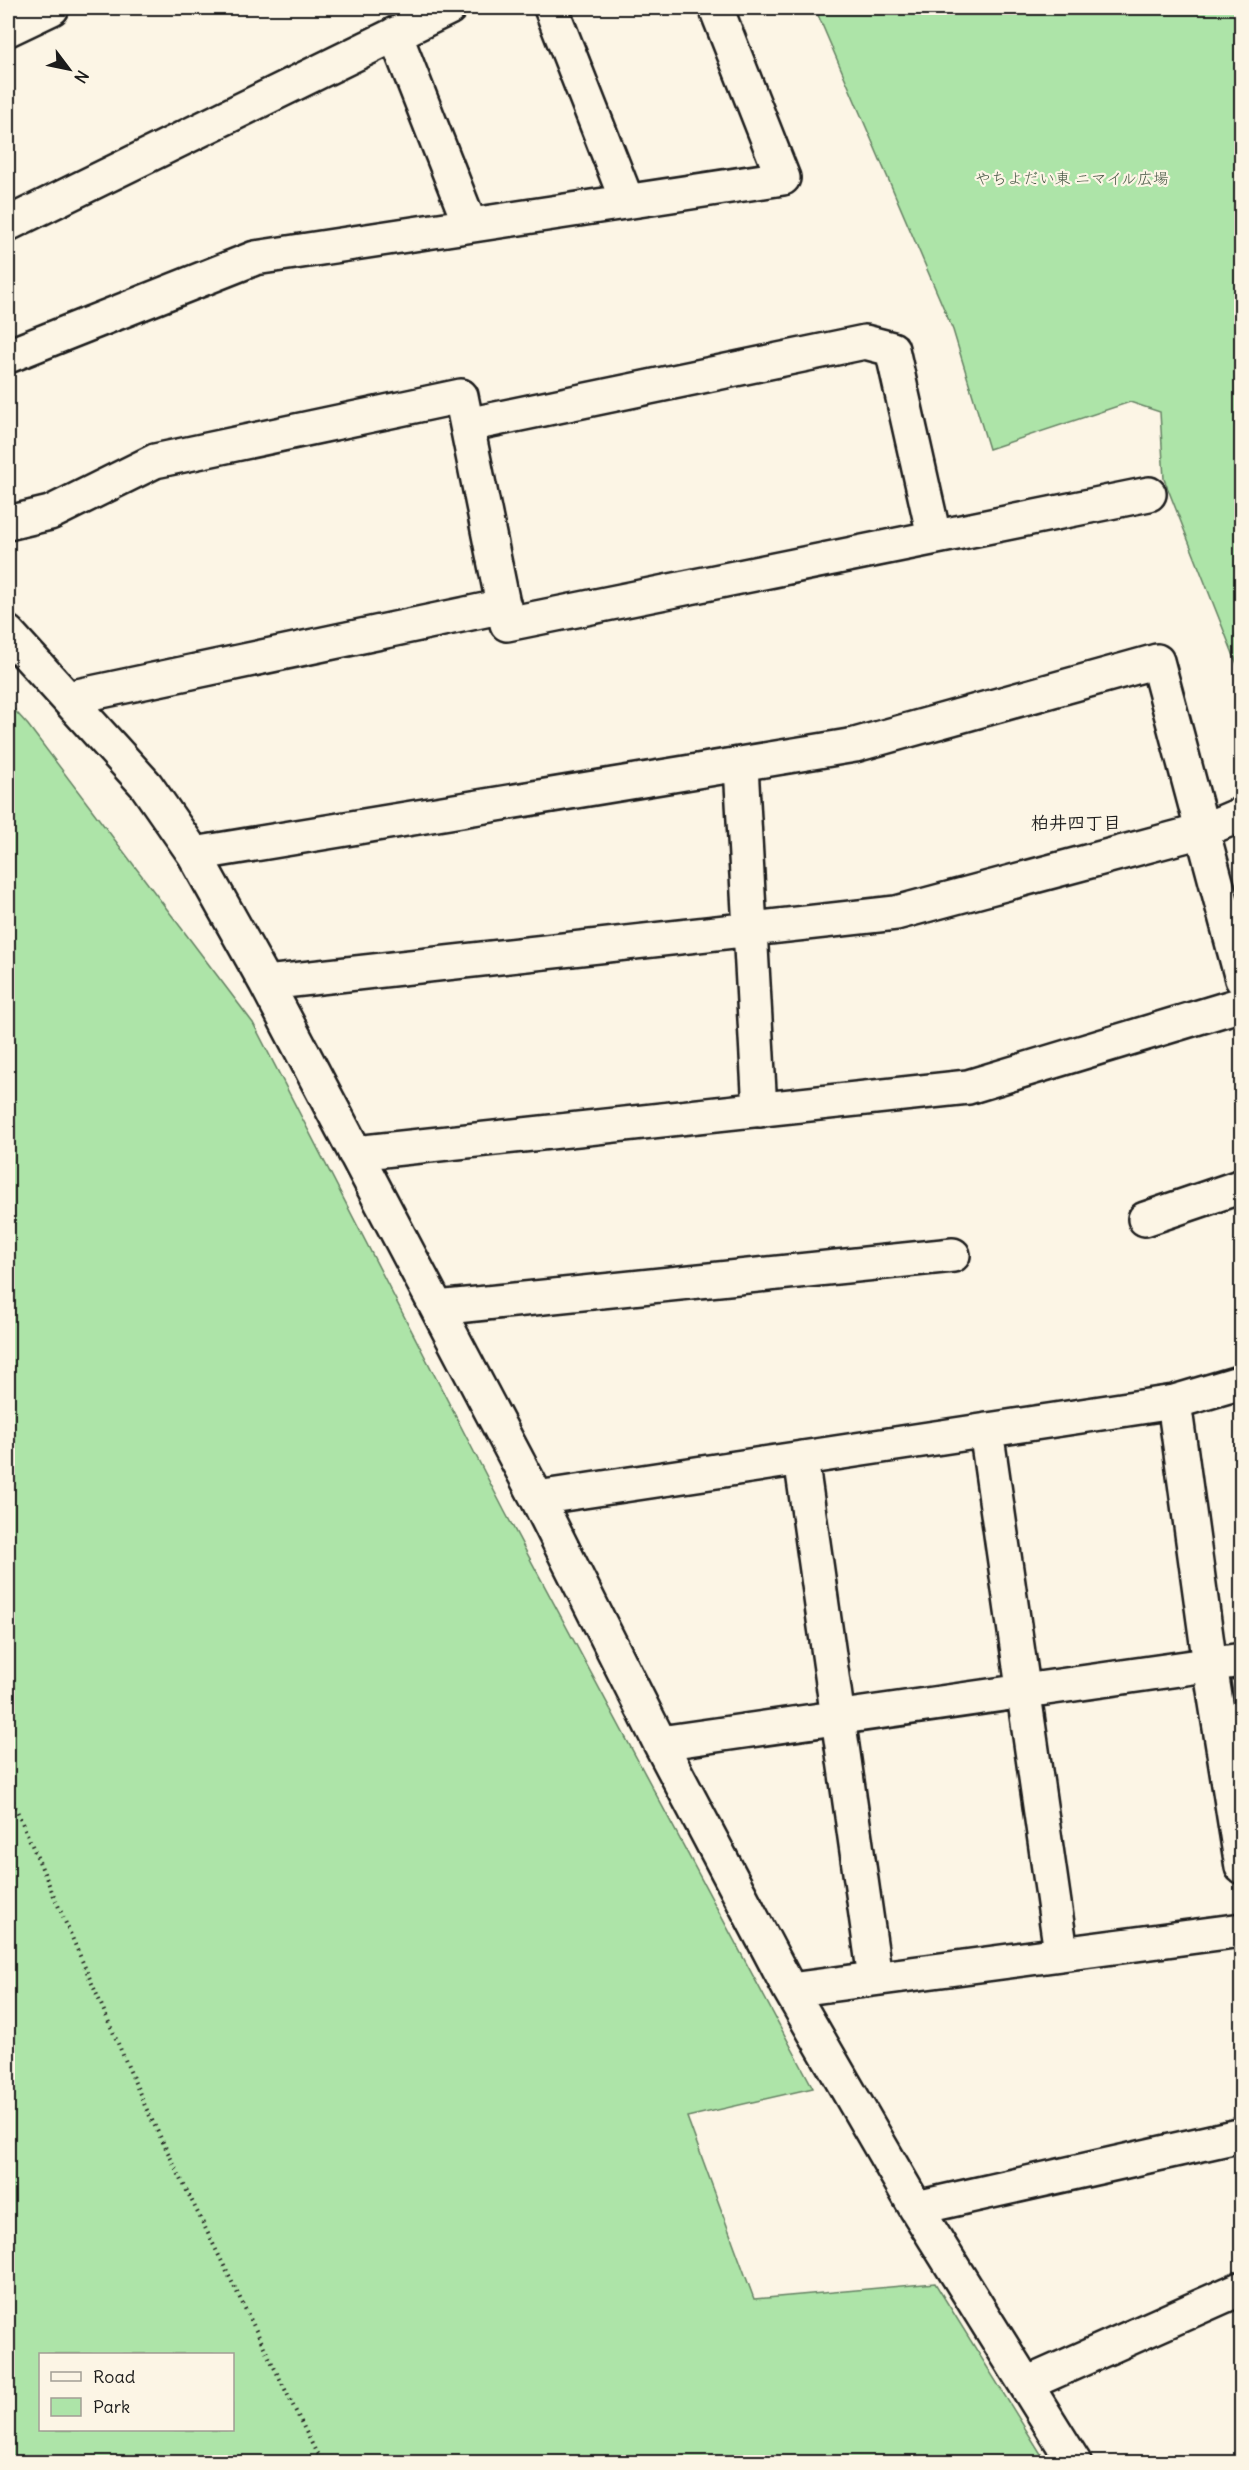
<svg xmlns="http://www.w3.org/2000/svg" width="1249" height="2470" viewBox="0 0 1249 2470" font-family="Delius,'Klee One',sans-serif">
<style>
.green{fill:#ade4a8;stroke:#648062;stroke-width:1.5;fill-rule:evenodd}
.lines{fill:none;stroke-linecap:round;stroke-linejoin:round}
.minor-casing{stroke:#1c1c1c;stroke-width:38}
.path{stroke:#1c1c1c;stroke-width:4;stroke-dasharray:1.5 4.5;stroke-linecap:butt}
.minor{stroke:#fcf5e5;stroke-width:33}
.labels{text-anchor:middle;stroke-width:4.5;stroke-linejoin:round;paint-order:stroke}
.park-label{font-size:16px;fill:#485846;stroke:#fcf5e5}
.neighbourhood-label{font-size:18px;font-weight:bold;fill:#1c1c1c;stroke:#fcf5e5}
</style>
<rect width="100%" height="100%" fill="#fcf5e5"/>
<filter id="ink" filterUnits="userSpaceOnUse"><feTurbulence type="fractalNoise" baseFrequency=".0167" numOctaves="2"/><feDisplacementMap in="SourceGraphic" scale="12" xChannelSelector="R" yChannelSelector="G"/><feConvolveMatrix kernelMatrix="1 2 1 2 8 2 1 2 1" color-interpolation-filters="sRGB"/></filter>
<g filter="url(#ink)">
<path class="green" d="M815,8H1241V674L1164,479L1160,412L1130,402L989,449L953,330Z
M8,703L28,725L253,1023L505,1512L813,2088L687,2117L754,2299L935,2283L1046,2462H8ZM40,2354H232V2430H40Z"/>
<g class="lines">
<defs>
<path id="minor" d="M551,8L627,201
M8,29L52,8
M395,34L470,225
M8,224L449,8
M8,356L255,258L783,178L716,8
M467,425L865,342L892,349L934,536
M8,523L50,513L155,461L461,396L507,624L1149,494
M8,633L146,785L194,854L266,983L537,1498L660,1743L790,1990L916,2208L1074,2462
M68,698L504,606
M741,766L760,1110
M194,854L855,745L1157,661L1242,979
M266,983L896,913L1202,831L1242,814
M355,1153L968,1087L1242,1004
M1145,1219L1242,1186
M437,1308L953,1255
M1174,1402L1210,1665L1242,1867
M986,1430L1061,1952
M801,1458L875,1978
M537,1498L1174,1402L1242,1382
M660,1743L1242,1660
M790,1990L1242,1930
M916,2208L1242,2135
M1026,2384L1242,2288"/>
</defs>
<use href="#minor" class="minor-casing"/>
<path class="path" d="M8,1790L146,2108L315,2450L325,2462"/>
<use href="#minor" class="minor"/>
</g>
</g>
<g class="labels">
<g class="park-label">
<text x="1072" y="184">やちよだい東 ニマイル広場</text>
</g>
<g class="neighbourhood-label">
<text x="1076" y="829">柏井四丁目</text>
</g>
</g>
<rect width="1249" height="2470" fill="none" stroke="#fcf5e5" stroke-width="30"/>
<rect x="15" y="15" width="1219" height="2440" fill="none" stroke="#1c1c1c" stroke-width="2" filter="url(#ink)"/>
<rect x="39" y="2353" width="195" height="78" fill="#fcf5e5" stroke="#a29e95" stroke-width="1.5"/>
<rect x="51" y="2372" width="30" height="9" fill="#fcf5e5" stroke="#a29e95" stroke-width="1.5"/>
<text x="93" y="2383" font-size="18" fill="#1c1c1c">Road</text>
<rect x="51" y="2398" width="30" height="18" fill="#ade4a8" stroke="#a29e95" stroke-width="1.5"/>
<text x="93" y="2413" font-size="18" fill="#1c1c1c">Park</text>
<g transform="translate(69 69) rotate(122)" stroke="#fcf5e5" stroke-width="4.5" paint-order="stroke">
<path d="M0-4.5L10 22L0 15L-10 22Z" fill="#1c1c1c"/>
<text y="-9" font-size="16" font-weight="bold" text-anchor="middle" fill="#1c1c1c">N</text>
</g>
</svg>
